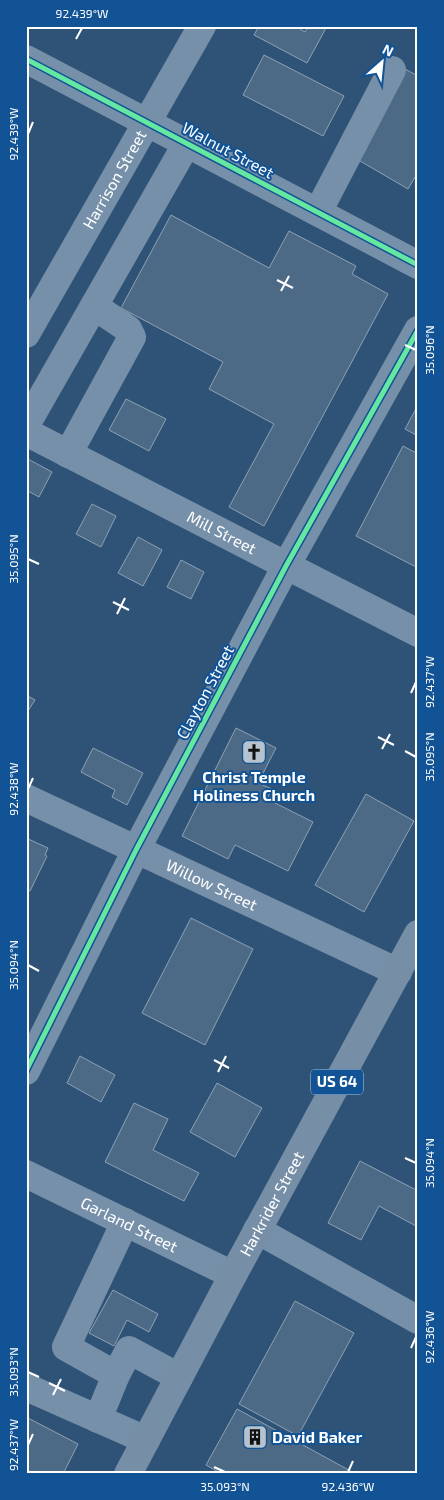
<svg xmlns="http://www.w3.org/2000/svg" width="444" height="1500" viewBox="0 0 444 1500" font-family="'Exo 2',sans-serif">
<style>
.building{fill:#4c6985;stroke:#8ca2b6}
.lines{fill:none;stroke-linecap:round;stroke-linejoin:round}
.minor{stroke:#7790a9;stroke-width:28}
.major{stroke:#768fa7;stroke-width:28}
.cycleway-casing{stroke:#115394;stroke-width:8}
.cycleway{stroke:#66e7a1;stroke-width:5}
.ticks{fill:none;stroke:#fff;stroke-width:2}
.labels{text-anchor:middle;stroke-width:4;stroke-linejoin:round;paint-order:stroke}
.shield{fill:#115394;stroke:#b8cbdf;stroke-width:1}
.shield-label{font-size:15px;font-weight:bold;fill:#fff}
.street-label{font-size:16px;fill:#fff;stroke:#115394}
.poi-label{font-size:16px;font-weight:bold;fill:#fff;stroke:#115394}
.neatline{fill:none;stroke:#fff;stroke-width:2}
.ticks-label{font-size:12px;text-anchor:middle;fill:#fff}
</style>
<rect width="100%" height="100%" fill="#2f5376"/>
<path class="building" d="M259,26H295L305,32L308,26L326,28L307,63L254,35Z
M264,55L344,96L323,136L243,95Z
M405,69L418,76V172L408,189L355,158Z
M171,215L269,268L289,231L356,266L352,274L388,294L264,526L229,507L274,424L209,389L223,362L121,308Z
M126,399L166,419L149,451L109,430Z
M418,405V436L405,429Z
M403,446L418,454V568L356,536Z
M26,458L52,472L39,497L26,490Z
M92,504L116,516L101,547L76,534Z
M138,537L162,550L143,586L118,573Z
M181,560L204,572L191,599L167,587Z
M26,695L35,700L26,714Z
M236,728L276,748L258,783L272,789L267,799L313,822L288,871L235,845L228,859L182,836Z
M93,748L143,773L127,805L112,797L115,790L81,772Z
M366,794L414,821L364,912L315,885Z
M26,838L48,848L45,855L47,856L30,891L26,890Z
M191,918L253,949L205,1045L142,1013Z
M80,1056L115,1075L101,1102L67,1083Z
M217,1083L262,1108L235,1157L190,1132Z
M134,1103L168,1119L153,1150L199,1173L184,1201L105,1162Z
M360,1161L418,1191V1223L416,1226L379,1206L361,1240L328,1223Z
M113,1290L158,1314L149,1332L127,1320L114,1346L89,1333Z
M295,1301L354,1333L298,1436L239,1404Z
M237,1409L356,1474H222L206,1465Z
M26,1417L78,1444L63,1474H26Z"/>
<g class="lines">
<g class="minor">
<path d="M26,59L418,265"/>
<path d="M318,212L392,70"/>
<path id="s1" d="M26,334L202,26"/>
<path d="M26,425L187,143"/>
<path id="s2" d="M26,432L418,633"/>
<path d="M68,454L132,337L128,329L94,306"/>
<path id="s3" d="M26,798L398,972"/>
<path d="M26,1071L136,850L286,566L418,330"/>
<path id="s4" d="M26,1174L233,1275"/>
<path d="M257,1230L418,1320"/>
<path d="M116,1375L129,1350L179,1377"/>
<path d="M26,1387L146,1440"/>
<path d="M98,1419L116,1375L66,1347L125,1222"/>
</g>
<path class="major" id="s5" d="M128,1474L233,1275L418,934"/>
<defs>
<path id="cycleway" d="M26,59L418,265
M26,1071L136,850L286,566L418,330"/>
</defs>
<use href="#cycleway" class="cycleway-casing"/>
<use href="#cycleway" class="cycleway"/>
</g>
<path class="ticks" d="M76,39L82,28M28,134L33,122M277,280L293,288M281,291L289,276M405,345L416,350M28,559L39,564M113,602L129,610M117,614L125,598M411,693L416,682M378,737L394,745M382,749L390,734M405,751L416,757M28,789L33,778M28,965L39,971M214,1060L229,1068M218,1072L226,1056M405,1158L416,1163M411,1348L416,1337M28,1372L39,1377M49,1383L65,1391M53,1395L61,1379M28,1445L33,1434M214,1467L225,1472M348,1472L353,1461"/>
<defs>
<symbol id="church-square" viewBox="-11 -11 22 22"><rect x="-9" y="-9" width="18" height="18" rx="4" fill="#b6c3cf" stroke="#115394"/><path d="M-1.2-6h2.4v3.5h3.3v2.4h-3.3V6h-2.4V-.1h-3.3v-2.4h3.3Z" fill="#111"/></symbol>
<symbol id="building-square" viewBox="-11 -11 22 22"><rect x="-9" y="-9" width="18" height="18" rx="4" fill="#b6c3cf" stroke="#115394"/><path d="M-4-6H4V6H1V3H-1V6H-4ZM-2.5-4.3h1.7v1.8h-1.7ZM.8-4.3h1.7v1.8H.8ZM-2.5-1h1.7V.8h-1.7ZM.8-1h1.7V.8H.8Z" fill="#111"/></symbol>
</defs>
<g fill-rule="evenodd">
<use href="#church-square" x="240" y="738" width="28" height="28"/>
<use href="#building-square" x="241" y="1423" width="28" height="28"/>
</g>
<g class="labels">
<rect class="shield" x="311" y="1069.5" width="52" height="25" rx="4"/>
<g class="shield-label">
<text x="337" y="1087">US 64</text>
</g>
<g class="street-label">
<text transform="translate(228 150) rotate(28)" y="6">Walnut Street</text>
<text dy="6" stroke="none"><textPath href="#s1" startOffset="178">Harrison Street</textPath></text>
<text dy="6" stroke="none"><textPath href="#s2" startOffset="220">Mill Street</textPath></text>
<text transform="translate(205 692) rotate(-62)" y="6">Clayton Street</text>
<text dy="6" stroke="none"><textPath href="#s3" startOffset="205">Willow Street</textPath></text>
<text dy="6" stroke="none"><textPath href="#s5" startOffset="306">Harkrider Street</textPath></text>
<text dy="6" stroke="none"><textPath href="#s4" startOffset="115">Garland Street</textPath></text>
</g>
<g class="poi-label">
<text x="254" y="783">Christ Temple<tspan x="254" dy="18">Holiness Church</tspan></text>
<text x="272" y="1443" text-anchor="start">David Baker</text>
</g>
</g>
<rect width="444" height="1500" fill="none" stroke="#115394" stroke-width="55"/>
<g transform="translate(382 62) rotate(27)" stroke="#115394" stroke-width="4" paint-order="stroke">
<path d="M0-4L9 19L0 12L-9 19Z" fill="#ffffff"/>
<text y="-8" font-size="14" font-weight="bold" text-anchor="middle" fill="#ffffff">N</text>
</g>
<rect x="28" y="28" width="388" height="1444" class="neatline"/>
<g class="ticks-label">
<text x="82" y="18">92.439°W</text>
<text transform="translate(14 134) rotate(-90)" y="4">92.439°W</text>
<text transform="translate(430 350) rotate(-90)" y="4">35.096°N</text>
<text transform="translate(14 559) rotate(-90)" y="4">35.095°N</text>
<text transform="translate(430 682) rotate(-90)" y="4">92.437°W</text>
<text transform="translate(430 757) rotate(-90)" y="4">35.095°N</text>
<text transform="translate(14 789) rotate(-90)" y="4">92.438°W</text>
<text transform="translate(14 965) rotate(-90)" y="4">35.094°N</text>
<text transform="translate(430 1163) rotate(-90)" y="4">35.094°N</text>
<text transform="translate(430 1337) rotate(-90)" y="4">92.436°W</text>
<text transform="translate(14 1372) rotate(-90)" y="4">35.093°N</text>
<text transform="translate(14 1445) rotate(-90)" y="4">92.437°W</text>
<text x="225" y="1491">35.093°N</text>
<text x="348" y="1491">92.436°W</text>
</g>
</svg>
